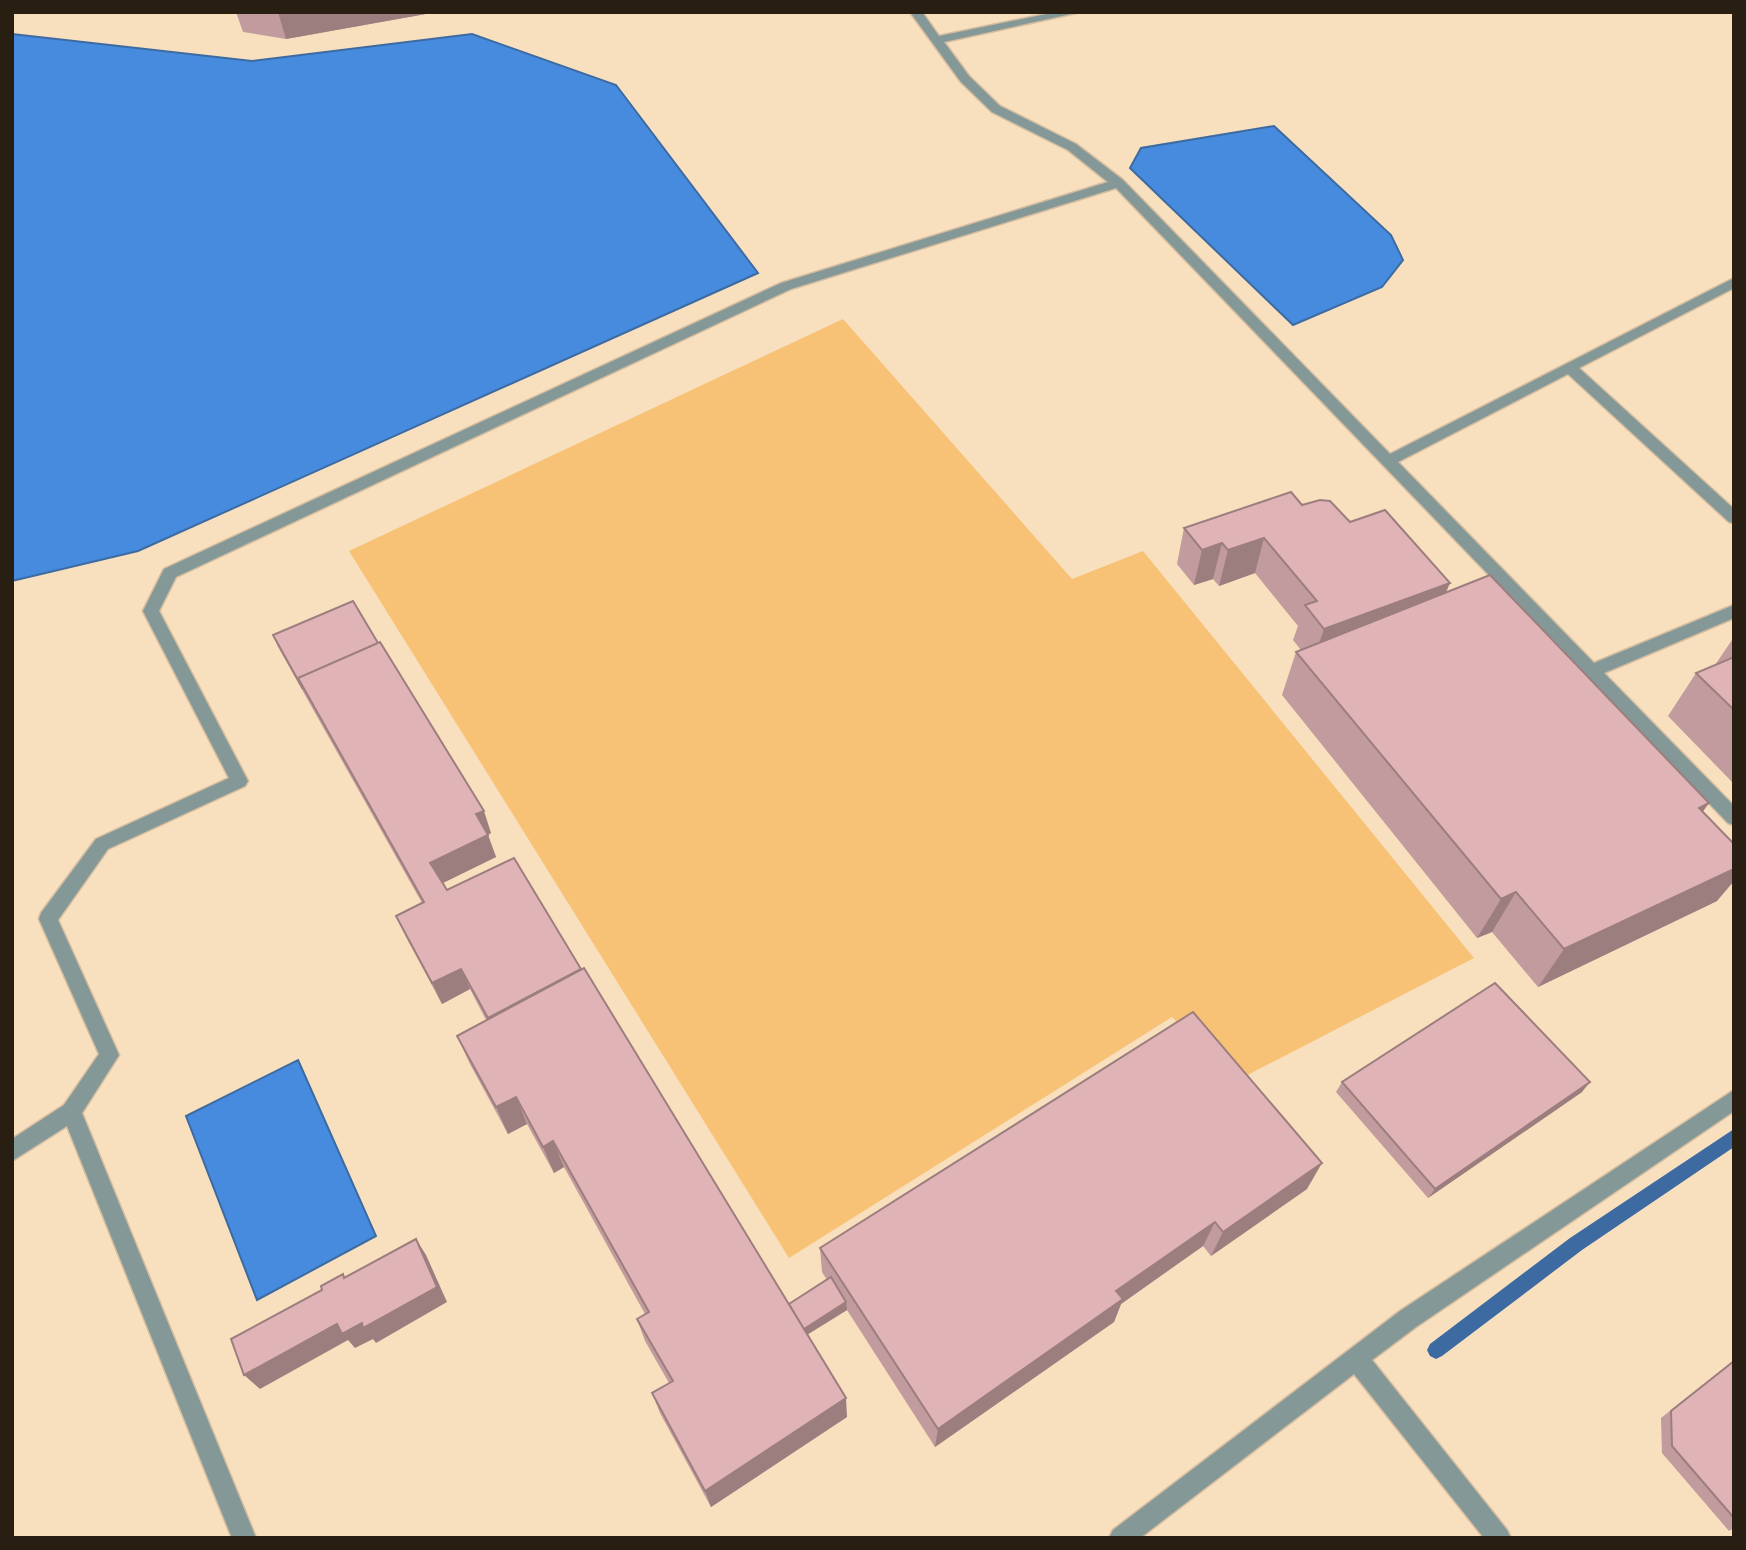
<svg xmlns="http://www.w3.org/2000/svg" width="1746" height="1550" viewBox="0 0 1746 1550" font-family="'Crimson Pro',serif">
<style>
.green{fill:#f8c276}
.water{fill:#468bde;stroke:#3d6ba1;stroke-width:2}
.lines{fill:none;stroke-linecap:round;stroke-linejoin:round}
.stream{fill:#3d6ba1;fill-rule:evenodd}
.minor-casing{stroke:#d3bc9f;stroke-width:3}
.minor{fill:#849897;fill-rule:evenodd}
.wall{fill:#c19b9d}
.shaded-wall{fill:#9d7e7f}
.building{fill:#e0b4b6;stroke:#9d7e7f;stroke-width:2}
</style>
<rect width="100%" height="100%" fill="#f8dfbe"/>
<path class="green" d="M843,319L1072,579L1143,551L1474,958L1234,1082L1172,1017L789,1258L349,551Z"/>
<path class="water" d="M12,34L252,61L472,34L616,85L758,273L138,551L12,581Z
M1274,126L1391,235L1403,260L1382,287L1293,325L1130,168L1141,148Z
M298,1060L376,1236L257,1300L186,1116Z"/>
<g class="lines">
<path class="stream" d="M1734,1129V1147L1582,1250L1442,1356L1436,1359L1430,1356L1427,1350L1430,1344L1570,1238Z"/>
<defs>
<path id="minor" d="M910,12H922L939,36L1056,12H1080L944,42L969,76L1000,106L1076,144L1123,180L1390,454L1734,278V288L1579,368L1734,509V523L1729,522L1568,374L1398,462L1594,663L1734,605V618L1604,673L1734,806V825L1728,823L1116,188L791,289L176,577L159,611L248,781L245,786L108,849L58,920L119,1055L82,1113L256,1538H232L67,1126L12,1161V1139L64,1105L99,1054L39,919L41,913L96,839L229,778L143,611L164,569L781,283L1108,182L1068,150L992,112L961,82Z
M1734,1090V1111L1416,1327L1372,1360L1507,1530L1511,1538H1484L1354,1374L1140,1538H1109L1113,1530L1400,1311Z"/>
</defs>
<use href="#minor" class="minor-casing"/>
<use href="#minor" class="minor"/>
</g>
<path class="wall" d="M236,12H437L286,39L243,32Z
M1302,505L1350,522L1446,592L1703,812L1717,901L1538,987L1492,932L1477,938L1282,695L1296,652L1301,650L1293,640L1298,626L1255,573L1219,586L1213,579L1194,585L1177,564L1184,528Z
M273,635L491,833L488,835L496,857L442,883L447,890L582,969L789,1304L827,1280L822,1272L820,1248L1307,1189L1211,1256L1203,1246L1121,1304L1114,1322L935,1447L847,1310L807,1335L847,1417L711,1507L660,1413L652,1393L669,1383L645,1341L637,1319L645,1314L564,1167L554,1173L527,1124L508,1134L470,1064L457,1036L486,1020L470,989L442,1004L406,937L396,916L422,903L278,647Z
M1734,637V784L1668,716L1696,673L1715,665Z
M1342,1082L1582,1092L1428,1198L1336,1092Z
M1734,1360V1528L1729,1531L1662,1453L1661,1418Z"/>
<path class="shaded-wall" d="M278,12H437L286,39Z
M1264,538L1255,573L1219,586L1228,550Z
M1222,543L1213,579L1194,585L1202,550Z
M1450,583L1435,618L1312,664L1324,629Z
M1709,803L1679,845L1699,808Z
M484,811L491,833L483,837L476,814Z
M488,835L496,857L439,885L430,863Z
M1734,869V881L1717,901L1538,987L1564,949Z
M1516,892L1492,932L1477,938L1501,899Z
M461,969L470,989L442,1004L432,983Z
M1590,1082L1582,1092L1428,1198L1435,1189Z
M516,1097L527,1124L508,1134L496,1107Z
M553,1141L564,1167L554,1173L543,1147Z
M1322,1163L1307,1189L1211,1256L1223,1232Z
M1215,1222L1203,1246L1121,1304L1114,1322L935,1447L938,1429L1116,1291Z
M416,1239L426,1255L447,1302L376,1343L373,1339L355,1348L348,1340L260,1389L244,1375L337,1324L362,1323Z
M846,1302L847,1310L800,1339L799,1332Z
M846,1398L847,1417L711,1507L705,1491Z"/>
<path class="building" d="M1291,492L1302,505L1320,500L1330,501L1350,522L1385,510L1450,583L1324,629L1305,605L1317,601L1264,538L1228,550L1222,543L1202,550L1184,528Z
M1490,575L1709,803L1699,808L1734,844V869L1564,949L1516,892L1501,899L1296,652Z
M353,601L378,643L298,678L303,689L273,635Z
M380,642L484,811L476,814L488,835L430,863L434,869L447,890L514,858L581,969L488,1018L461,969L432,983L396,916L424,902L298,678Z
M1734,657V710L1696,673Z
M584,968L846,1398L705,1491L652,1393L673,1381L637,1319L649,1312L553,1141L543,1147L516,1097L496,1107L457,1036Z
M1495,983L1590,1082L1435,1189L1342,1082Z
M1193,1012L1322,1163L1223,1232L1215,1222L1116,1291L1123,1299L938,1429L820,1248Z
M416,1239L437,1287L363,1328L362,1323L342,1334L337,1324L244,1375L231,1339L322,1290L321,1286L343,1274L344,1278Z
M831,1277L846,1302L804,1329L789,1304Z
M1734,1361V1518L1672,1446L1671,1411Z"/>
<rect width="1746" height="1550" fill="none" stroke="#281f12" stroke-width="28"/>
</svg>
